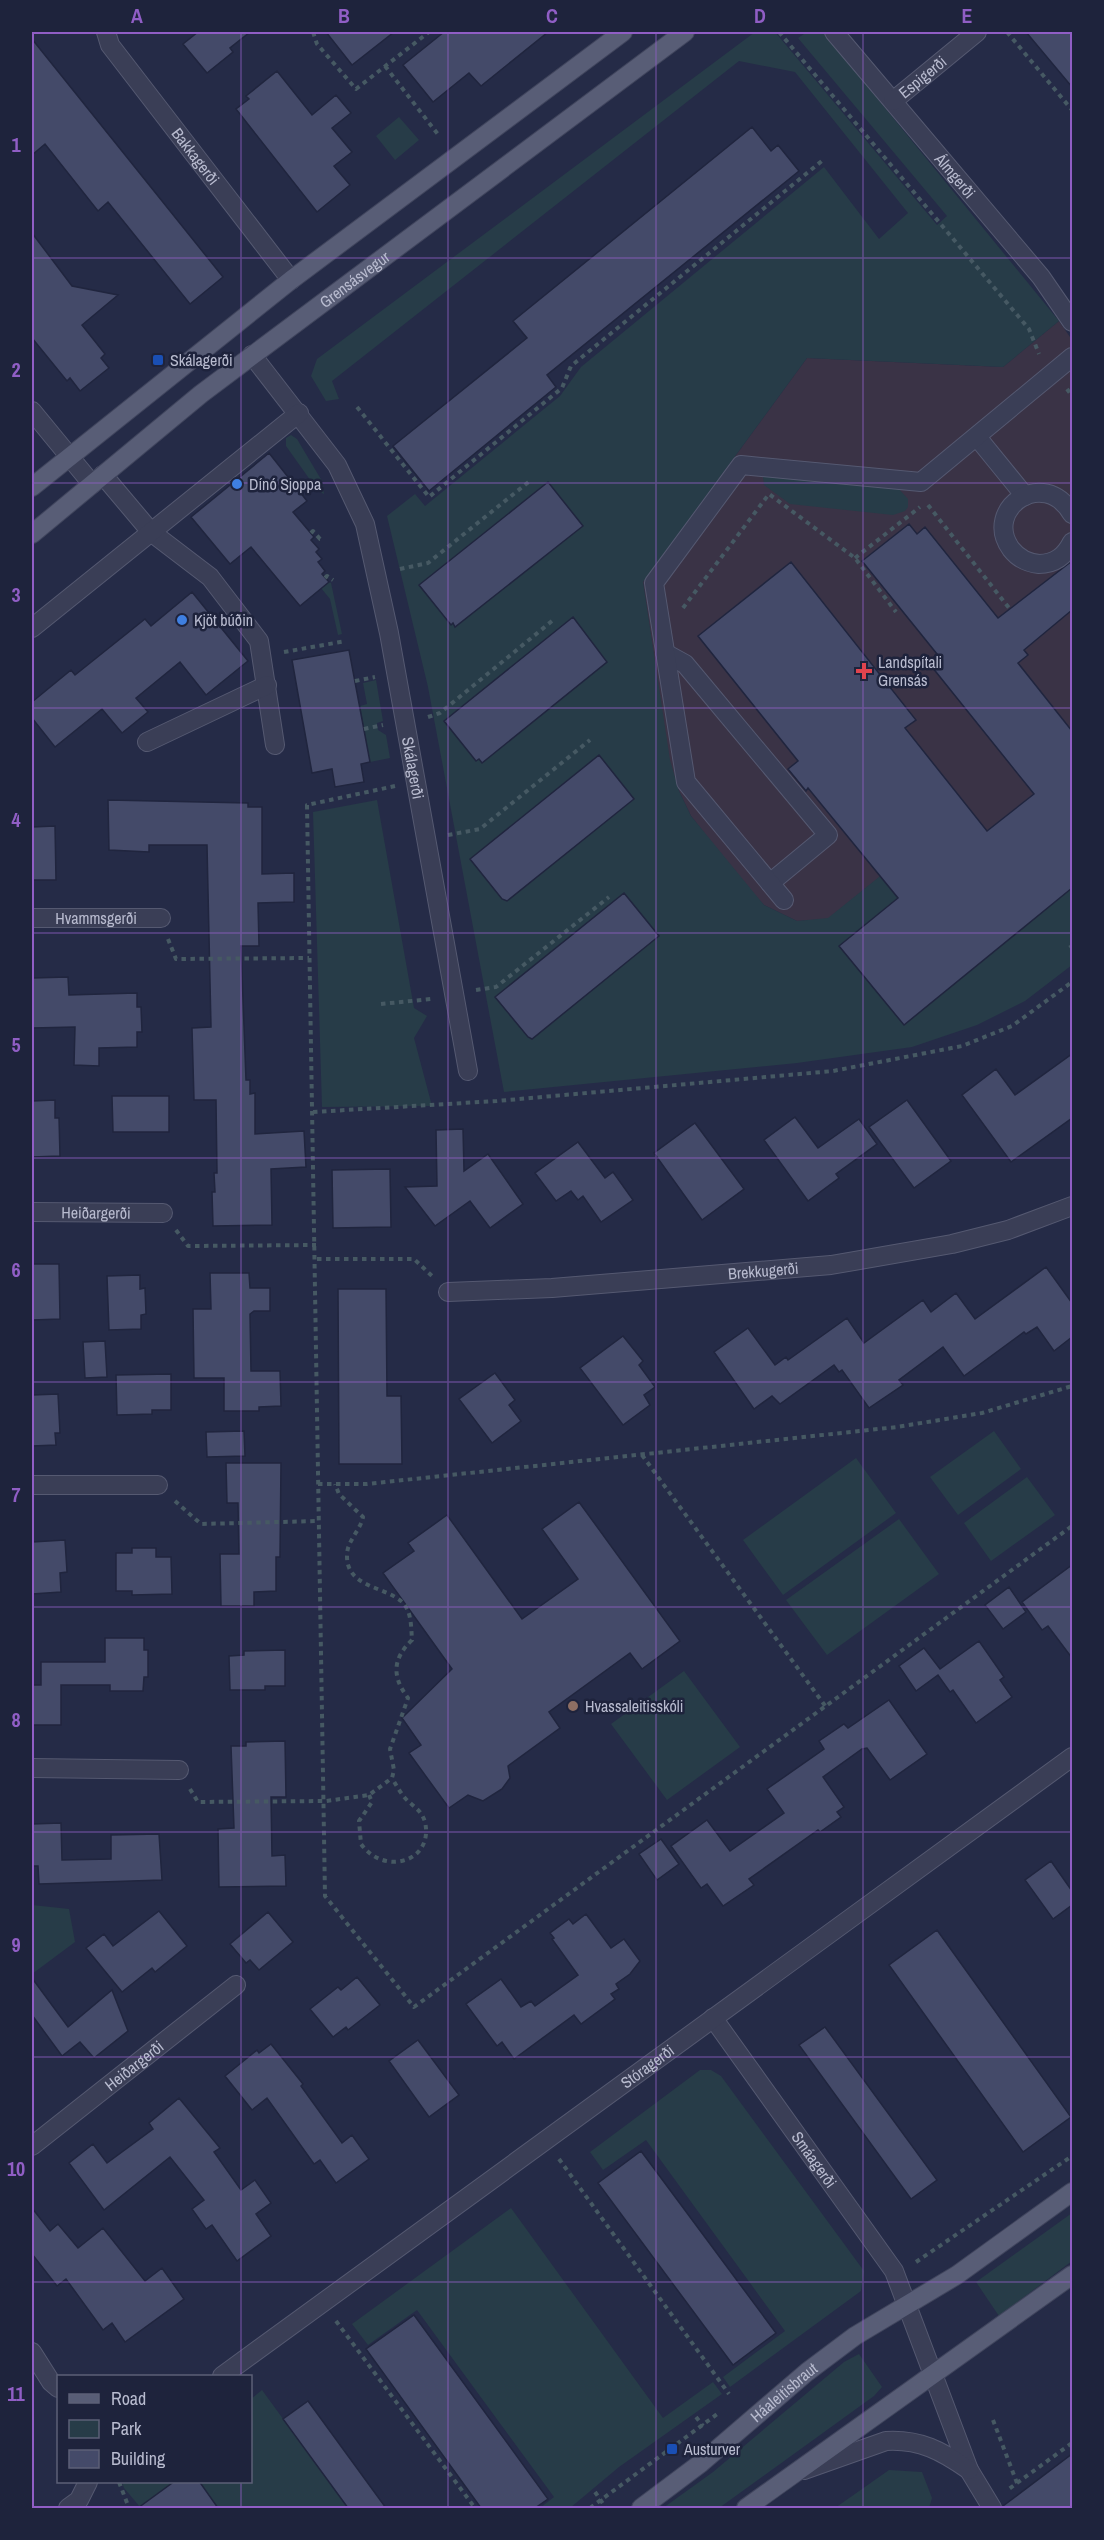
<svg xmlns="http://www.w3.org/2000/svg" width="1104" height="2540" viewBox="0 0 1104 2540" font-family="'Archivo Narrow',sans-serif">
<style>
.medical{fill:#3a3346}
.green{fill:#273c48}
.building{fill:#444a69;stroke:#20253e;stroke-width:1.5}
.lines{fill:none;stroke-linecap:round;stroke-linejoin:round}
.minor-casing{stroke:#555971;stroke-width:20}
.major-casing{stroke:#40455d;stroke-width:20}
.path{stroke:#465963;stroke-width:4;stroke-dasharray:4.5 4.5;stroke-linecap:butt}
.minor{stroke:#3a3e56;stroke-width:18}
.major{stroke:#585d76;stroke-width:18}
.grid{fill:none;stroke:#905ec5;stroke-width:1.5;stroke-opacity:0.55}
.transit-dot{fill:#1a4fb4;stroke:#1e233c;stroke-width:2}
.shop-dot{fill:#3f7fe0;stroke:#1e233c;stroke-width:2}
.health-dot{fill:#e0444e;stroke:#1e233c;stroke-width:2}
.education-dot{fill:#8d6e63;stroke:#1e233c;stroke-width:2}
.labels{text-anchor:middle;stroke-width:5;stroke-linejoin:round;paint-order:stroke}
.street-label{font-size:16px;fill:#b8bbcf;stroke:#1e233c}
.poi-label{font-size:16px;fill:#b8bbcf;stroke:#1e233c;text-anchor:start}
.neatline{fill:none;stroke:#905ec5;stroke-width:2}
.grid-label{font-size:20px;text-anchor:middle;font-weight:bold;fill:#905ec5}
</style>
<rect width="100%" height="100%" fill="#252b47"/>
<path class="medical" d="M1059,321L1072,340V803L989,870L935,832L828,919L797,921L764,905L743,883L691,816L679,791L669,760L643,582L807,358L1003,367Z"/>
<path class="green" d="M755,32H775L937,225L947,216L798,38L807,32H823L1059,321L1003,367L807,358L643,582L670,760L679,791L691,816L764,905L797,921L828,918L935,832L989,870L1072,803V965L1025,1001L977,1025L912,1047L797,1063L504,1092L428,687L387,516L415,494L425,506L560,396L581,367L824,167L879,239L908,213L795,72L739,61L332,381L339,399L326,401L311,376L317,359Z
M399,117L419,140L395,160L376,136Z
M291,435L297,439L322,481L324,494L318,491L286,446V438Z
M769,475L899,489L908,499V507L905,511L893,515L790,504L764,485L763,477Z
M329,582L331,583L342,634L338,635L330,599L321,588Z
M376,680L383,721L377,723L378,730L386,735L390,758L370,762L360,706L367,704L363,683Z
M377,800L414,1008L427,1016L414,1038L432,1106L322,1107L313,812Z
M994,1431L1021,1469L958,1515L930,1477Z
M856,1458L896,1513L783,1595L743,1540Z
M1027,1477L1055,1515L991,1561L964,1523Z
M899,1519L939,1574L827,1655L786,1600Z
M684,1671L740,1747L667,1800L611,1724Z
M32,1905L69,1909L75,1942L32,1974Z
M700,2070H711L721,2076L864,2271L861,2291L730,2387L723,2377L785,2331L646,2140L603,2170L590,2152Z
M511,2208L663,2418L713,2382L722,2394L619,2467L570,2508H540L554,2497L417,2310L368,2345L352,2324Z
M1072,2213V2261L999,2316L976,2282Z
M859,2354L882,2387L874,2396L719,2508H663L713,2472L844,2362Z
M262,2390L348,2508H218L199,2482H250L251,2399Z
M889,2470L922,2472L932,2498L929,2508H835Z
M122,2482H175L140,2507L124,2488Z"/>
<path class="building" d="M198,32H250L230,48L233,52L207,73L183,44Z
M326,32H394L352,65Z
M444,32H548L481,86L469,73L433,102L403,65Z
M1026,32H1072V87Z
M32,39L223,277L190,304L108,202L98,211L45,144L32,155Z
M277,71L312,115L336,95L351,113L332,128L352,152L334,166L350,185L317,212L236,109L249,99L246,96Z
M752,127L771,151L778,145L799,171L547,375L556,387L429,491L393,446L527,338L513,321Z
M32,233L72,286L118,295L82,325L105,354L101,358L109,368L80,391L70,378L67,381L32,338Z
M269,453L307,501L293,512L314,537L311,540L319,549L316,552L322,559L318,562L325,571L322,574L329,582L300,606L251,547L230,564L191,517Z
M548,482L583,526L455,627L453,623L451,625L419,585Z
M909,524L917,534L925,527L998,618L1072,561V610L1024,650L1028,655L1018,663L1072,731V888L904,1025L839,946L898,898L808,788L806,791L788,769L798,761L698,636L791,562L916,720L905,728L987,831L1034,794L928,662L937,654L862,561Z
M192,592L248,661L206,695L180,662L136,698L148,712L122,733L102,709L55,747L32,718V702L71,670L75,675L145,619L151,626Z
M573,617L607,662L482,763L479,759L476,761L444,721Z
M349,650L370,762L361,764L364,782L335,787L332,769L312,773L292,660Z
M599,755L634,799L507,901L502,899L470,859Z
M108,800L248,803V807H262V874L294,873V902L258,903L259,946H241L246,1080H250V1094L255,1093V1134L304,1131L306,1167L271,1169L272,1225L213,1226L212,1192H215L214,1173H217L216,1100H194L192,1028L211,1027L207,845H149V852L109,850Z
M55,826L56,880H32V827Z
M624,893L659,936L532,1039L528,1037L495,997Z
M68,977L69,995L137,993V1007H141L142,1032H137V1047L99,1048V1066L74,1065L75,1027L32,1028V978Z
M1072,1054V1118L1011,1162L962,1095L996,1069L1015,1095Z
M112,1096H169V1132H113Z
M55,1100V1118H59L60,1156L32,1157V1101Z
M907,1100L951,1161L914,1188L869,1127Z
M795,1117L818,1148L859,1119L877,1144L836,1174L839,1178L808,1201L764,1140Z
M695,1123L744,1189L702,1220L654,1153Z
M463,1129L464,1171L488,1154L523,1204L490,1228L470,1201L435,1226L405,1187L437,1186L436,1130Z
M578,1142L605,1178L613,1172L633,1200L601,1222L583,1196L578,1200L571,1191L556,1201L535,1173Z
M390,1169L391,1227L333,1228L332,1170Z
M32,1264H59L60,1319L32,1320Z
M1046,1267L1072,1303V1337L1054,1351L1037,1327L1026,1334L1024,1332L964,1376L943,1347L899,1380L903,1385L869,1408L842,1370L839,1372L834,1365L780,1404L772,1396L754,1409L714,1352L748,1328L775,1365L786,1357L788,1360L847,1318L864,1343L923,1300L931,1312L956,1293L975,1319Z
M210,1273H249L250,1288H270V1311H254L250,1314L251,1371H280L281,1406L259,1407V1411H224V1378H194L193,1309H211Z
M140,1275V1289L145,1288L146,1314L141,1315V1329L109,1330L107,1276Z
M338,1289H386L387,1396H401L402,1464H339Z
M623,1336L643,1361L639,1365L655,1387L644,1395L650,1405L623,1425L580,1368Z
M105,1341L107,1377L85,1378L83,1342Z
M495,1373L515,1400L509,1405L521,1421L492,1443L459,1399Z
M171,1374V1410H152V1414L117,1415L116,1375Z
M58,1394L60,1433H55L56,1445L32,1446V1395Z
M244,1431L245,1456L207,1457L206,1432Z
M226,1463H281L280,1557H276V1591L254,1592V1606H221L220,1554H239L238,1503H227Z
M579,1502L680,1641L642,1669L630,1653L549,1712L560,1728L508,1766L510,1778L502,1789L483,1801L468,1795L449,1808L409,1753L421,1745L402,1718L452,1669L383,1573L414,1551L408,1543L447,1515L522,1619L578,1579L542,1529Z
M65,1540L67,1572L60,1573L61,1592L32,1594V1542Z
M132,1548H156V1557H171L172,1594L132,1595V1591H116V1553H132Z
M1072,1565V1658L1048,1626L1042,1630L1022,1602Z
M1009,1587L1026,1612L1003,1629L985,1605Z
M105,1638H144V1650H148V1677H144L143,1691H110V1685H61V1725H32V1685H41V1662H105Z
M979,1641L1004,1677L1000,1680L1012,1697L976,1723L953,1690L950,1692L938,1675L916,1691L899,1666L924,1648L940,1669Z
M285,1650V1686H265V1690H230L229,1656L244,1655V1651Z
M889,1700L927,1754L890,1780L867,1748L862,1749L823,1777L844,1807L837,1812L841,1817L820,1832L818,1830L749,1879L754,1885L723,1906L707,1884L701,1888L671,1846L707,1820L730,1851L784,1813L767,1789L824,1749L819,1741L844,1724L848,1728Z
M285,1741L286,1797H271L272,1856L285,1855L286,1886L219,1887L218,1829L234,1828L231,1746H246V1742Z
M61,1823L62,1860L111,1859V1835L159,1834L162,1880L39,1884L38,1866H32V1824Z
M661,1839L679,1864L657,1880L639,1854Z
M1051,1861L1072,1891V1905L1053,1919L1025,1880Z
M159,1911L187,1946L155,1972L152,1968L122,1992L86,1948L104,1934L113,1946Z
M268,1912L293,1942L259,1970L250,1960L246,1963L230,1944Z
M586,1914L611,1948L624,1939L640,1961L630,1974L616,1984L619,1989L611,1994L615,1999L581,2024L574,2015L514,2059L502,2042L497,2046L466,2004L501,1979L521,2007L531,2001L535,2006L578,1975L552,1939L554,1938L550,1933L569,1919L573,1924Z
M937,1930L1071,2117L1023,2152L889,1965Z
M357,1977L380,2005L348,2030L346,2027L333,2037L310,2009L338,1987L341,1990Z
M32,1978L68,2027L112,1990L128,2031L94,2058L80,2042L62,2056L32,2015Z
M825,2027L937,2180L911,2199L799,2045Z
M418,2040L459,2095L429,2117L389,2061Z
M271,2044L303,2084L301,2086L342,2143L352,2135L369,2159L336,2183L320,2160L314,2164L267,2098L252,2110L225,2076L257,2050L259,2053Z
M179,2098L220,2148L214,2152L241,2190L255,2180L271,2203L256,2214L271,2236L237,2261L212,2225L206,2229L192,2209L204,2200L170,2157L104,2210L69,2163L93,2144L107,2163L153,2129L149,2123Z
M641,2151L776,2333L733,2365L598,2183Z
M32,2208L50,2231L58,2224L78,2248L103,2228L145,2281L162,2268L184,2299L125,2342L112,2323L103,2330L66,2279L57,2286L32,2254Z
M414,2315L548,2499L535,2508H481L366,2349Z
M308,2401L386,2508H348L283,2419Z
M1072,2454V2508H1003V2506Z
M175,2481H199L218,2508H138Z"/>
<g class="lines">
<defs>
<g id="minor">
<path id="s1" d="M106,32L110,45L291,280"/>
<path id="s2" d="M834,32L1041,277L1072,322"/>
<path id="s3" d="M893,101L977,32"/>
<path id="s4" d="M252,355L337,465L365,524L389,633L468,1071"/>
<path d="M32,411L92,484"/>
<path d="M977,437L1025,496"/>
<path d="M103,475L151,532L210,577L259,641L275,745"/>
<path d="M1072,514C1044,466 982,509 1011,549C1018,558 1028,563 1039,564C1055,564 1065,556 1072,542"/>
<path d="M32,628L299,413"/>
<path d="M665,653L685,664L828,835L770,883"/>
<path d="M147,742L267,685"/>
<path d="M784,900L686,782L654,583L741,465L921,482L1072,357"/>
<path id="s5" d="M32,918H161"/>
<path id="s6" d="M32,1212L163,1213"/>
<path id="s7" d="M448,1292L552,1288L831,1265L952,1244L1008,1230L1072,1206"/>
<path d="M32,1485H158"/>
<path d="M32,1768L179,1770"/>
<path id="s8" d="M713,2018L894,2271L969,2470L992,2508"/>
<path id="s9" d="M32,2146L236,1985"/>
<path d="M32,2352L51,2382L58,2388"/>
<path id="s10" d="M222,2376L1072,1757"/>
<path d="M804,2470L886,2441C920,2439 942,2451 969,2470"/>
<path d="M68,2508L79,2500L88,2482"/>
</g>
<g id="major">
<path d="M32,487L291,280L623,32"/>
<path id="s11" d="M32,534L201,394L685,32"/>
<path id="s12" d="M641,2508L701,2463L807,2372L855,2336L957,2275L1072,2192"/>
<path d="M746,2508L1072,2275"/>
</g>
</defs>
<use href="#minor" class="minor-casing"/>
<use href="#major" class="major-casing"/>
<path class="path" d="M313,32L317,44L356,89L429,32
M779,32L1029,329L1039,354
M1007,32L1072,110
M385,66L440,137
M1067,389L1072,396
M357,407L429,497L562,388L571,366L823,160
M928,505L1009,608
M311,533L313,531L320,539H324
M855,558L920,507
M400,569L428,563L531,480
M325,578L327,576L333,580
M683,608L769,494L855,558L896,612
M284,652L346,641
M355,681L375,677
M428,717L440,713L552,621
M364,729L383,725
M395,786L307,805L325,1896L414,2007L1072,1526
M448,835L480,829L590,740
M168,939L176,959L309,958
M1070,945L1072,948
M476,990L496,987L609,897
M381,1004L431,999
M313,1112L497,1101L833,1071L962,1046L1012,1026L1072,982
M176,1230L188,1246L316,1245
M317,1259H414L432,1276
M642,1455L826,1707
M318,1484H367L897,1427L982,1413L1072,1386
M175,1501L201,1524L318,1521
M190,1789L198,1802L326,1801L369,1795L392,1778L394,1770L390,1749L408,1698C392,1677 392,1659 412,1640C411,1628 412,1610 401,1601C383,1586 346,1587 347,1555C347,1541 360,1531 363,1517L339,1494L335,1484
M369,1795L372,1802L359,1821L361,1844C385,1877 434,1861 425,1822C421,1809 413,1807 405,1798C400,1792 396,1785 392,1778
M559,2159L729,2394
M916,2262L1072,2156
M336,2321L475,2508
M696,2417L703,2426
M993,2420L1017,2483L1009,2489
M119,2482L129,2508
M1017,2483L1072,2443
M595,2492L606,2508
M590,2508L720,2412"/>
<use href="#minor" class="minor"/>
<use href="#major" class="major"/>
</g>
<path class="grid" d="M241,32V2376M448,32V2508M656,32V2508M863,32V2508M32,258H1072M32,483H1072M32,708H1072M32,933H1072M32,1158H1072M32,1382H1072M32,1607H1072M32,1832H1072M32,2057H1072M32,2282H1072M241,2482V2508"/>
<g class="transit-dot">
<rect x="152" y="354" width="12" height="12" rx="3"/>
<rect x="666" y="2443" width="12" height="12" rx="3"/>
</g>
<g class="shop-dot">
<circle cx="237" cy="484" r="6"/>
<circle cx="182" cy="620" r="6"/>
</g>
<path class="health-dot" d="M861 662h6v6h6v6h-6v6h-6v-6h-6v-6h6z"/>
<circle class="education-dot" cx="573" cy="1706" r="6"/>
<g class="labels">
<g class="street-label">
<text dy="6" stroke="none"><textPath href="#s3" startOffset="38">Espigerði</textPath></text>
<text dy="6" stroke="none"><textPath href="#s1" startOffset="154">Bakkagerði</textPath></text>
<text dy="6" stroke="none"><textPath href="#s2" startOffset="188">Álmgerði</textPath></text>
<text dy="6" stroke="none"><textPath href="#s11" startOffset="411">Grensásvegur</textPath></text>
<text dy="6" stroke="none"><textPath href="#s4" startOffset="453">Skálagerði</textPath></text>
<text dy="6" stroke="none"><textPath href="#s5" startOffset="64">Hvammsgerði</textPath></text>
<text dy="6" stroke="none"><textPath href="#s6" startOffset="64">Heiðargerði</textPath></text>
<text dy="6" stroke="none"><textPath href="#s7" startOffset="316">Brekkugerði</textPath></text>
<text dy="6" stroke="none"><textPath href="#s9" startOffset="130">Heiðargerði</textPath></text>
<text dy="6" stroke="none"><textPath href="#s10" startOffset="526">Stóragerði</textPath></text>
<text dy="6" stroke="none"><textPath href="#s8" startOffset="174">Smáagerði</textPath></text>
<text dy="6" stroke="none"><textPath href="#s12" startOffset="184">Háaleitisbraut</textPath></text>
</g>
<g class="poi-label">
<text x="170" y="366">Skálagerði</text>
<text x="249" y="490">Dínó Sjoppa</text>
<text x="194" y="626">Kjöt búðin</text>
<text x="878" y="668">Landspítali<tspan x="878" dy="18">Grensás</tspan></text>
<text x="585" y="1712">Hvassaleitisskóli</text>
<text x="684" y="2455">Austurver</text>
</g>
</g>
<rect width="1104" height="2540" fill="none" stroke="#1e233c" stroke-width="66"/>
<rect x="57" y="2375" width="195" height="108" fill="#1e233c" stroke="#5c6077" stroke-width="1.5"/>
<rect x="69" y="2394" width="30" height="9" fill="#585d76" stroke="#5c6077" stroke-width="1.5"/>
<text x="111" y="2405" font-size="18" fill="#b8bbcf">Road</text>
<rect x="69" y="2420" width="30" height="18" fill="#273c48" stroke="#5c6077" stroke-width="1.5"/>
<text x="111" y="2435" font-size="18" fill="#b8bbcf">Park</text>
<rect x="69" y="2450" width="30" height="18" fill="#444a69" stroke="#5c6077" stroke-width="1.5"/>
<text x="111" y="2465" font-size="18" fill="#b8bbcf">Building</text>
<rect x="33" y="33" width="1038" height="2474" class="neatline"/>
<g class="grid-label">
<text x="137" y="23">A</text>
<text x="344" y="23">B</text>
<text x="552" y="23">C</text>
<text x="760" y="23">D</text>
<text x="967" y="23">E</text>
<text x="16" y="152">1</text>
<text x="16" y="377">2</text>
<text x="16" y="602">3</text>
<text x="16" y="827">4</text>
<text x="16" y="1052">5</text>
<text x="16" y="1277">6</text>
<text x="16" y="1502">7</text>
<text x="16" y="1727">8</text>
<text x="16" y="1952">9</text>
<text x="16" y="2176">10</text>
<text x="16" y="2401">11</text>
</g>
</svg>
